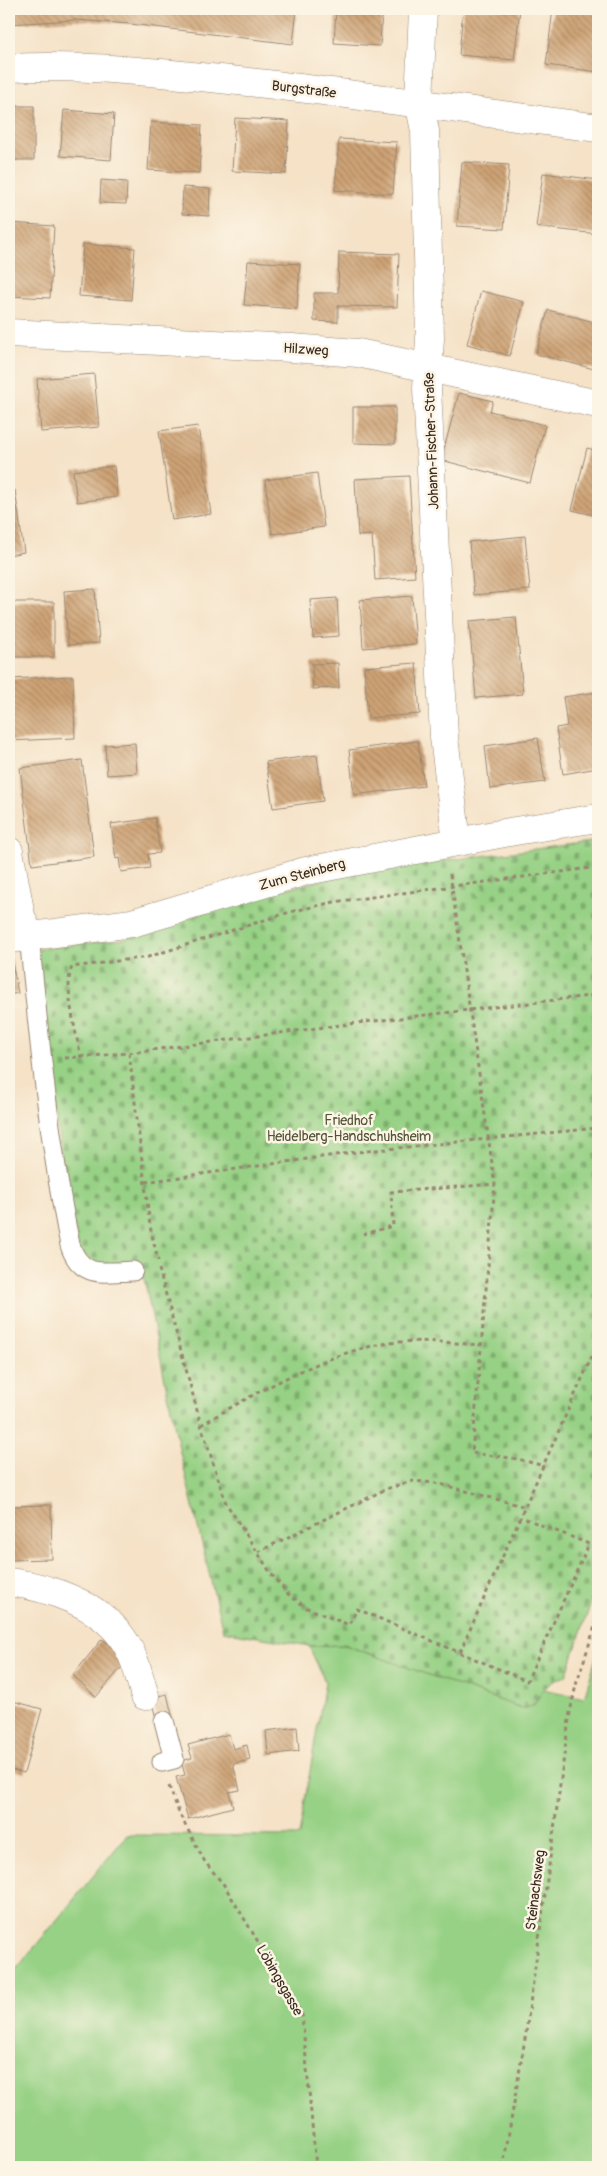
<svg xmlns="http://www.w3.org/2000/svg" width="607" height="2176" viewBox="0 0 607 2176" font-family="Pangolin,sans-serif">
<style>
.green{fill:#97d185;stroke:#697e52}
.cemetery{fill:url(#cemetery-stones);stroke:#697e52}
.building{fill:url(#building-back-hatch)}
.lines{fill:none;stroke-linecap:round;stroke-linejoin:round}
.lane-casing{stroke:#988672;stroke-width:21}
.street-casing{stroke:#988672;stroke-width:29}
.path{stroke:#988672;stroke-width:3;stroke-dasharray:4 4;stroke-linecap:butt}
.lane{stroke:#fff;stroke-width:19}
.street{stroke:#fff;stroke-width:28}
.labels{text-anchor:middle;stroke-width:5;stroke-linejoin:round;paint-order:stroke}
.street-label{font-size:14px;fill:#3b2a1e;stroke:#fcf5e5}
.park-label{font-size:14px;fill:#525438;stroke:#fcf5e5}
</style>
<defs>
<pattern id="cemetery-stones" width="16" height="16" patternUnits="userSpaceOnUse" patternTransform="scale(1.25)"><rect width="16" height="16" fill="#97d185"/><path d="M2 7V4a2 2 0 0 1 4 0v3zM10 15v-3a2 2 0 0 1 4 0v3z" fill="#7caa6c"/></pattern>
<pattern id="building-back-hatch" width="6" height="6" patternUnits="userSpaceOnUse" patternTransform="scale(1.25)"><rect width="6" height="6" fill="#cea376"/><path d="M-1 5l2 2M0 0l6 6M5-1l2 2" fill="none" stroke="#a88560"/></pattern>
</defs>
<rect width="100%" height="100%" fill="#fcf5e5"/>
<filter id="ink" filterUnits="userSpaceOnUse"><feTurbulence type="fractalNoise" baseFrequency=".02" numOctaves="2"/><feDisplacementMap in="SourceGraphic" scale="10" xChannelSelector="R" yChannelSelector="G"/><feConvolveMatrix kernelMatrix="1 2 1 2 8 2 1 2 1" color-interpolation-filters="sRGB"/></filter>
<filter id="wash" filterUnits="userSpaceOnUse"><feTurbulence type="fractalNoise" baseFrequency=".0096" numOctaves="4" result="noise"/><feDisplacementMap in="SourceGraphic" scale="20" xChannelSelector="R" yChannelSelector="G"/><feGaussianBlur stdDeviation="1.12" result="paint"/><feColorMatrix in="noise" values="0 0 0 0 0 0 0 0 0 0 0 0 0 0 0 0 0 1.4 0 .05"/><feComposite in="paint" operator="in"/></filter>
<g filter="url(#wash)">
<rect width="100%" height="100%" fill="#f5e2c7"/>
<path class="green" d="M345,1645L524,1709L534,1705L543,1689L584,1698L598,1651V2167H9V1978L127,1835L299,1836L325,1682L309,1646Z"/>
<path class="cemetery" d="M598,841V1582L566,1676C558,1679 550,1682 544,1689C535,1699 538,1703 524,1709L345,1645L309,1646L223,1631L179,1448L141,1264L112,1266L94,1264L79,1249L61,1159L38,949L123,939L263,894L356,872Z"/>
<g id="blocks">
<path class="building" d="M9,9H297L293,44L130,24L75,20L9,24Z
M336,9H382L380,46L334,43Z
M463,9H520L514,60L459,55Z
M553,9L598,14V72L546,65Z
M9,106H34V160H9Z
M64,110L114,114L111,160L60,156Z
M235,118L289,121L286,174L232,171Z
M151,122L202,125L199,173L148,170Z
M339,139L397,142L393,194L335,190Z
M462,162L509,165L504,229L457,226Z
M543,173L598,180V234L536,227Z
M101,180L127,182L126,204L100,203Z
M183,187L210,189L209,216L182,214Z
M9,223L54,226L50,298L9,296Z
M83,244L135,248L131,300L79,296Z
M339,252L399,254L397,307L338,306V322L314,321V293H338Z
M248,261L300,264L297,309L244,305Z
M481,291L524,302L510,356L467,344Z
M548,310L598,323V370L536,354Z
M94,374L99,427L41,432L37,379Z
M459,393L493,401L490,411L545,425L530,483L441,460Z
M353,407H395V444L353,443Z
M198,426L211,514L172,520L159,431Z
M587,448L598,451V516L572,510Z
M114,466L117,497L77,502L73,471Z
M317,473L324,527L272,534L265,480Z
M409,476L415,577L375,580L372,535L358,536L355,479Z
M15,490L24,552L9,555V491Z
M525,536L530,590L474,595L469,542Z
M95,589L99,643L68,645L64,591Z
M412,596L416,644L363,648L360,600Z
M337,598L339,636L313,638L310,600Z
M9,602H54V657H9Z
M516,617L523,694L476,698L469,621Z
M338,663L339,688L313,689L312,664Z
M416,663L420,714L368,718L364,667Z
M73,676L75,738L9,741V679Z
M598,692V768L563,774L556,728L567,726L563,697Z
M538,738L545,782L490,789L485,746Z
M418,741L424,786L354,795L349,750Z
M135,743L137,773L107,775L105,745Z
M317,755L323,801L273,808L266,762Z
M82,760L94,857L32,865L20,768Z
M155,818L160,853L148,854L150,868L121,872L119,858L116,859L111,824Z
M9,947L18,993L9,995Z
M51,1505L52,1559L9,1560V1506Z
M102,1639L128,1660L96,1697L73,1675Z
M167,1694L173,1719L157,1723L151,1698Z
M9,1700L42,1709L24,1773L9,1769Z
M297,1727L299,1751L268,1755L266,1731Z
M229,1734L233,1749L247,1745L250,1760L233,1764L240,1790L229,1792L233,1807L188,1819L176,1777L185,1775L181,1761L192,1758L188,1745Z"/>
</g>
</g>
<g filter="url(#ink)">
<use href="#blocks" fill-opacity="0" stroke="#988672" stroke-width="1"/>
<g class="lines">
<defs>
<path id="lane" d="M29,935C39,1039 49,1142 70,1245C81,1279 103,1272 133,1271
M162,1762L174,1759L164,1721"/>
<path id="street" d="M423,9L419,102L425,131L430,338L427,388L444,737L457,842
M9,68C92,64 174,74 257,83C371,96 484,113 598,128
M9,333L292,348L358,353L598,404
M9,851L21,916L29,935
M9,939L132,923L306,871L515,831L598,818
M9,1582C48,1587 100,1604 123,1639C135,1656 139,1676 145,1696"/>
</defs>
<use href="#lane" class="lane-casing"/>
<use href="#street" class="street-casing"/>
<path class="path" d="M450,874L495,1184L472,1453L518,1459L544,1466
M129,1053L150,1226L158,1261
M65,1058L129,1053L348,1024L598,995
M81,1058C77,1036 63,986 72,967L148,957L290,912L334,902L598,867
M145,1182L357,1152L598,1128
M363,1234L393,1226L391,1192L495,1184
M159,1269L201,1425L226,1503L272,1575L288,1594L307,1608L349,1625L357,1609L527,1681L589,1544L521,1517
M201,1425C253,1394 330,1350 390,1343C420,1339 451,1343 481,1345
M258,1552L386,1489L412,1481L436,1483L526,1507
M460,1652L598,1343
M169,1786L180,1815L205,1862L224,1885L302,2015L316,2167
M503,2167L526,2033L570,1712L576,1685L598,1617"/>
<use href="#lane" class="lane"/>
<use href="#street" class="street"/>
</g>
</g>
<g class="labels">
<g class="street-label">
<text transform="translate(304 89) rotate(7)" y="5">Burgstraße</text>
<text transform="translate(306 349) rotate(4)" y="5">Hilzweg</text>
<text transform="translate(431 441) rotate(-92)" y="5">Johann-Fischer-Straße</text>
<text transform="translate(302 874) rotate(-15)" y="5">Zum Steinberg</text>
<text transform="translate(535 1890) rotate(-83)" y="5">Steinachsweg</text>
<text transform="translate(280 1980) rotate(60)" y="5">Löbingsgasse</text>
</g>
<g class="park-label">
<text x="349" y="1125">Friedhof<tspan x="349" dy="16">Heidelberg-Handschuhsheim</tspan></text>
</g>
</g>
<rect width="607" height="2176" fill="none" stroke="#fcf5e5" stroke-width="30"/>
</svg>
